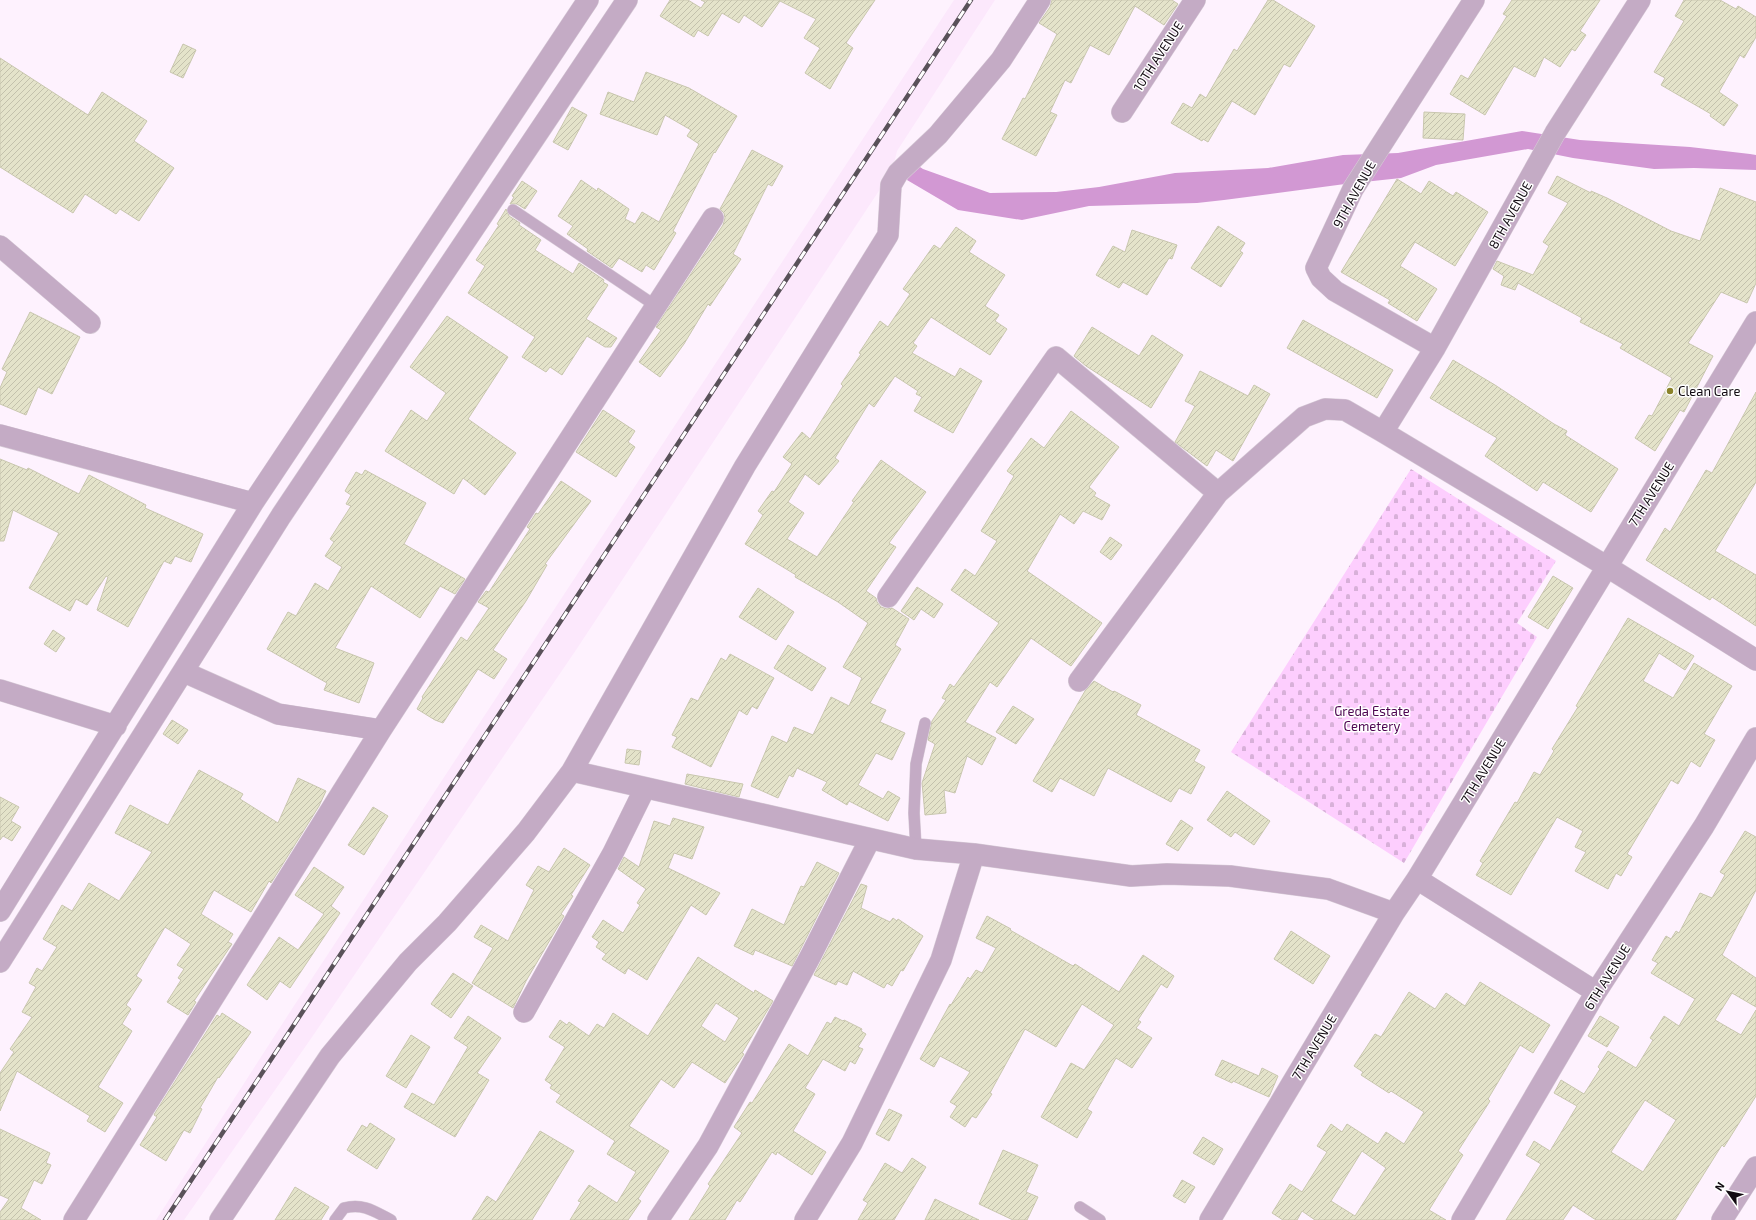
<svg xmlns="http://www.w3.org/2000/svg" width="1756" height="1220" viewBox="0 0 1756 1220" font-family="'Exo 2',sans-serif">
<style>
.built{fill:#fce8fc}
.cemetery{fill:url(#cemetery-stones)}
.water{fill:#d298d3}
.building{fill:url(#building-hatch);stroke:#c9c7af;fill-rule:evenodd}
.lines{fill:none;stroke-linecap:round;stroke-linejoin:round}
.service-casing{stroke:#d8cdd8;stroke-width:12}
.minor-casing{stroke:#d8cdd8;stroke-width:22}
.service{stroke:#c4abc5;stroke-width:11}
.minor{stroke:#c4abc5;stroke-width:21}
.rail-casing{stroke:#595159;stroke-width:4.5}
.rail{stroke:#fff;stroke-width:3;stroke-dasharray:9;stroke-linecap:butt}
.poi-dot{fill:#8a8229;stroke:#fff;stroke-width:1.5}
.labels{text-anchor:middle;stroke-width:3;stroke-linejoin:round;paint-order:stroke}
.street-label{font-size:13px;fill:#120b12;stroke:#fff}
.poi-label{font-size:13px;fill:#120b12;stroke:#fff;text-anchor:start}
.park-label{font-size:13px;fill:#4d0551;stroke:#fff}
</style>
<defs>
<pattern id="cemetery-stones" width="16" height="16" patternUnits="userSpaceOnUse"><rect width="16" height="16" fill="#fdcefe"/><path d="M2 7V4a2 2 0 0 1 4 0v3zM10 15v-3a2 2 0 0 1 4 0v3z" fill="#d8b0d9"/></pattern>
<pattern id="building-hatch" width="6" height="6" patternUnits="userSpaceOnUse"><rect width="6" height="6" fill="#e4e3ca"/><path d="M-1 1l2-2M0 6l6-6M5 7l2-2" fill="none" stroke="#c3c1ac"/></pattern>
</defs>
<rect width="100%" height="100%" fill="#fef2fe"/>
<path class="built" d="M954,0H995L897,151L892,171L576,650L310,1040L184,1220H156L288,1015Z"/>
<path class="cemetery" d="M1411,469L1556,561L1517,623L1537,637L1404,863L1231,752Z"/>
<path class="water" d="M1522,131L1580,140L1690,147L1750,154L1756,155V170L1694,168L1654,169L1573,158L1528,149L1436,165L1401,178L1345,184L1224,200L1197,203L1089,206L1022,220L958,210L907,180L914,163L923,169L990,193L1056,192L1099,187L1175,173L1268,168L1343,155L1398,153Z"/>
<path class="building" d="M670,0H688L701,8L705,2L701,0H875L846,43L853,48L830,89L805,73L820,48L804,38L816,19L780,1L762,27L744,15L739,23L722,13L708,36L698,30L694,37L660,16Z
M1052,0H1172L1178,4L1164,25L1135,6L1109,55L1090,45L1071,83L1065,80L1050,112L1057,115L1036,156L1002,139L1023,98L1025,99L1057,34L1039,23L1050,7Z
M1268,0H1273L1315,26L1290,67L1284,64L1255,115L1232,101L1208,142L1203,139L1202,141L1171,123L1183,103L1192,108L1200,94L1206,98L1234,49L1237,51Z
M1512,0H1600L1580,31L1586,35L1575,51L1572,49L1560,67L1544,57L1535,77L1514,66L1485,115L1450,94L1461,75L1468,79L1507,16L1503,14Z
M1684,0H1720L1736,9L1738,6L1756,17V37L1744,58L1740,55L1719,92L1738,105L1724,126L1710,116L1711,114L1661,85L1665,78L1654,72L1684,21L1675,16Z
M183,44L196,50L183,78L170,72Z
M0,58L88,115L102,92L147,121L134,141L174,168L139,221L120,209L116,214L85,194L73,213L0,167Z
M646,72L689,88L737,116L715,153L714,152L673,231L676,233L654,270L646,265L642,272L619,258L612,268L587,251L588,249L567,234L573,226L558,216L581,180L597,191L598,188L629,209L625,219L635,224L642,212L659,222L699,144L687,136L691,130L665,115L657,135L600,114L608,92L634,102Z
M572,107L587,115L568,150L553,142Z
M1424,112L1465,114L1463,140L1423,138Z
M752,150L783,166L772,186L768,184L733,254L741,259L710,306L708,304L684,344L660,377L639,362L661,330L656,327L723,225L725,218L724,213L720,209Z
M1557,176L1591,193V191L1607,198L1671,231L1700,241L1720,188L1756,202V283L1747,303L1721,292L1688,343L1713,356L1684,412L1680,410L1655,451L1635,438L1649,415L1652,416L1672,378L1620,348L1623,344L1580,322L1582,318L1518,283L1515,290L1501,285L1504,276L1493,269L1497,261L1533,275L1549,246L1543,242L1568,203L1548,193Z
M1397,179L1421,194L1429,181L1453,196L1456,192L1488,212L1455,266L1415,242L1400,266L1437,289L1417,321L1388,303L1390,300L1341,272Z
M522,181L537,191L525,209L517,204H510L514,197L512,196Z
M506,209L509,216L520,223L519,225L541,240L535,250L573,274L579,263L604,280L603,282L608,285L586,319L617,338L611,347H605L587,336L562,375L550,367L546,372L522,357L535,337L468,293L485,266L476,260L499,225L497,224Z
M1218,226L1245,243L1240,251L1243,253L1221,287L1191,268Z
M956,227L976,241L969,252L1005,275L985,306L999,315L995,321L1007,329L990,355L931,317L913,343L917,346L912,353L955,377L960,368L982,381L953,433L914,411L922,397L916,394L918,391L895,376L874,407L869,403L835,458L839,461L819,485L805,474L788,502L804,513L787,539L817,557L854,502L852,501L881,460L926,492L889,543L896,547L866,591L876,598L877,602L881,607L887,609L892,608L909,619L895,645L901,649L870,703L886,710L880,722L905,733L892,760L876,753L858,785L883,799L888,791L900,798L888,821L849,801L847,805L822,790L827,782L797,768L793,777L789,775L778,798L751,786L772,736L787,743L794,727L813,735L831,697L849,706L862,678L843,667L868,623L838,602L795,577L796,575L745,544L763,515L758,511L772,491L774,492L792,464L783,457L802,432L810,439L843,386L841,384L861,354L859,353L880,321L888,327L910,294L903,289L934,245L940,249Z
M1132,230L1177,245L1172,259L1169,258L1147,295L1123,282L1119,288L1096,275L1113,246L1125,252Z
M30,312L80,337L52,394L38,387L26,415L0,404V388L7,372L2,369Z
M447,316L508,357L468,419L516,453L485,495L463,478L454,494L385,451L411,410L427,421L446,393L410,367Z
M1303,320L1393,370L1377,398L1287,348Z
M1092,327L1139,356L1152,335L1183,355L1151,408L1086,366L1074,356Z
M1453,360L1495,385L1554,424L1567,431L1565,435L1618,469L1591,512L1543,482L1537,491L1485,456L1497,438L1430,398Z
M1200,371L1248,396L1254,385L1270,394L1233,461L1216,450L1207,466L1175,442L1195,406L1185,401Z
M1756,392V482L1715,551L1756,575V626L1712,597L1710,600L1646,560L1665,528L1670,532L1706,470L1712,473Z
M603,410L635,431L628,442L635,447L616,477L576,452Z
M1071,411L1119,447L1089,487L1096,493L1094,496L1110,505L1102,520L1083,511L1074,524L1060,514L1027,571L1102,623L1071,666L1031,638L997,687L990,682L965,722L996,738L982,765L967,756L955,793L944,790L946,813L925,815L922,783L935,744L928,740L932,721L946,700L942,698L950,684L954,687L999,623L951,590L965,569L975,576L997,541L981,531L1014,476L1007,471L1031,438L1044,448Z
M0,459L27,470L28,468L79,494L89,475L146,505L145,508L203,534L191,562L175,556L171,564L164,561L128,627L97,610L108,577L106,576L87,605L76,599L70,611L29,588L59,533L13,510L4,541H0Z
M365,470L426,503L404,544L465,579L455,594L440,586L420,618L371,586L335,648L374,663L359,703L324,690L327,683L267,649L288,612L296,616L315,583L328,591L342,567L325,556L334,542L330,539L351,506L346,504L351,495L345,491L356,472L362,475Z
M561,481L591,501L545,564L547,565L526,601L493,650L507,659L494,679L478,669L443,723L435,720L417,709L423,698L422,697L461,637L467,641L489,608L478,602L486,591L489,592L530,529L527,527L536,513L538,514Z
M1110,537L1122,545L1111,560L1100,552Z
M1553,576L1573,588L1548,629L1528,617Z
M917,587L943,604L934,618L921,609L914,620L901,611Z
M758,588L794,612L776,640L739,617Z
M1628,618L1694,656L1685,670L1659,653L1643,681L1673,698L1694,663L1732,686L1704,734L1715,740L1700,767L1691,761L1678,784L1671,780L1627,854L1632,857L1621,876L1616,873L1608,889L1575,871L1586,852L1575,847L1583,831L1557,817L1511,895L1476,875L1483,863L1480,861L1515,802L1517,803L1534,772L1540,775L1554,751L1552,749L1578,707L1576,706Z
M53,630L65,638L56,652L44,644Z
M788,645L826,668L812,691L774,668Z
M730,654L774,678L757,709L752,706L747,715L739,710L711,767L672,747L677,737L672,735L691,698L698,701L721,658L726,661Z
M1094,681L1113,692L1114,691L1141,705L1136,715L1200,750L1194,761L1205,767L1191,794L1179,788L1171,802L1108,768L1094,796L1060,778L1052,792L1033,781L1085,691Z
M1013,706L1034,719L1016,744L996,732Z
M172,720L188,730L178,744L163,734Z
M627,749L641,751L639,765L625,763Z
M199,770L243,794L240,799L278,823L298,778L326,791L319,806L271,883L269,881L251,912L214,890L201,914L233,934L228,942L232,944L194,1001L196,1002L188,1015L167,1002L181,980L178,978L184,969L177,965L191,944L165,927L136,976L142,980L126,1005L131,1009L122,1024L132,1031L98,1087L123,1103L105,1132L87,1121L90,1116L17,1071L0,1111V1073L14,1052L10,1049L32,1017L22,1012L36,987L29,983L37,968L42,971L57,947L43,939L62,905L72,911L89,883L119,901L152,852L115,833L130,805L168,825Z
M687,774L743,784L739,797L685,784Z
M1227,791L1270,821L1254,845L1235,832L1231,837L1207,820Z
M0,797L19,807L11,821L21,827L12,841L3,836L0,840Z
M373,807L388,816L364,855L348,845Z
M673,818L704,827L692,859L674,853L668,868L720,893L706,915L691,905L647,980L628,968L625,974L602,959L606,954L596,947L599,942L592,937L603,920L623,933L640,905L637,903L646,889L618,869L624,857L639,867L654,821L670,826Z
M1181,820L1193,828L1178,851L1166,844Z
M1745,831L1756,837V890L1722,955L1756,978V1007L1732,993L1715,1020L1741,1035L1756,1010V1096L1724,1147L1722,1145L1675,1220H1596L1573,1205L1563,1220H1506L1541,1164L1526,1155L1534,1141L1550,1151L1577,1106L1554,1093L1561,1080L1584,1094L1600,1069L1598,1067L1608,1051L1636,1068L1653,1040L1650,1038L1664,1016L1679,1026L1695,999L1651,973L1658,963L1652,960L1666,936L1671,939L1676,931L1679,933L1700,893L1712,898L1725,875L1720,872ZM1645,1100L1676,1120L1643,1172L1611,1152Z
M564,848L590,865L571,895L573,896L561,914L564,916L526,981L513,1008L472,983L493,948L474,937L481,925L508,941L534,890L526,885L538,866L549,872Z
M817,862L839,873L792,966L755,950L753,955L734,946L752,909L784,925L801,886L804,887Z
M314,867L344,887L331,906L340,913L290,988L280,981L267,1000L247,985L279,937L298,950L324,914L295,895Z
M861,884L867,886L861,908L890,922L893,918L897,921L898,919L923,936L903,971L901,970L892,986L887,983L884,988L853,971L847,985L838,981L836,985L814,975Z
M987,916L1011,929L1010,930L1073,966L1075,964L1119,992L1143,955L1174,976L1167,988L1161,984L1138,1020L1141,1022L1136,1028L1152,1038L1132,1068L1116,1058L1087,1109L1092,1112L1077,1138L1041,1117L1071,1063L1084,1070L1114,1025L1082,1004L1056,1047L1025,1029L990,1093L992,1094L976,1118L972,1116L965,1127L950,1117L957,1106L950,1102L970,1072L940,1056L934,1067L920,1059L950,1004L951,1005L968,977L970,979L976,970L982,973L996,948L976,938Z
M1291,931L1330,956L1313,984L1274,959Z
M698,957L754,993L755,990L773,1001L742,1053L744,1054L725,1083L692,1062L674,1088L661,1079L629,1126L669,1151L638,1199L641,1201L628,1220H570L581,1202L578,1201L589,1185L617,1203L636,1172L607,1154L615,1141L556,1102L561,1095L550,1088L552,1085L545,1080L565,1047L549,1037L560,1020L567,1025L569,1022L589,1036L597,1024L604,1028L613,1013L648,1036ZM716,1003L739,1018L725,1042L701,1026Z
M453,973L473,986L451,1018L431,1004Z
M1480,982L1550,1025L1533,1053L1520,1045L1488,1099L1490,1101L1458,1151L1463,1155L1429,1210L1446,1220H1315L1302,1211L1297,1220H1283L1272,1213L1290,1184L1302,1192L1327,1152L1317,1146L1331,1124L1342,1132L1347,1124L1378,1144L1386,1132L1404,1144L1424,1112L1391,1091L1389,1093L1361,1075L1363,1072L1354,1066L1375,1034L1381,1037L1409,992L1435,1009L1446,993L1465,1006ZM1362,1151L1386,1168L1355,1216L1331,1201Z
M222,1013L251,1032L219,1078L218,1077L200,1108L202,1109L190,1133L184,1130L166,1161L140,1145L157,1117L154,1115L155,1113L217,1015L220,1017Z
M468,1016L501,1038L477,1073L489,1080L455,1137L404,1107L412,1093L434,1105L468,1047L454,1038Z
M1600,1016L1619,1027L1607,1047L1588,1036Z
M835,1017L843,1021L844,1020L862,1029L861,1031L866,1034L858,1047L863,1049L855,1064L850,1061L845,1071L823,1059L805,1088L815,1094L793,1131L826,1152L812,1175L777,1152L776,1155L772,1152L740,1202L737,1200L725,1220H689L710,1186L708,1184L742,1133L734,1127L750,1102L752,1103L789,1044L808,1056L827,1022L831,1024Z
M411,1035L430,1047L406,1088L386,1076Z
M1222,1060L1259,1076L1262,1068L1278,1076L1269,1097L1233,1081L1232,1083L1215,1075Z
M889,1109L902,1115L889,1141L876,1134Z
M370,1123L395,1139L377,1169L347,1150L362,1125L367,1128Z
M0,1129L50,1153L46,1163L51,1165L42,1184L34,1180L21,1208L41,1220H0V1212L9,1199L0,1195Z
M540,1131L574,1151L532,1220H472L487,1196L496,1202Z
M1203,1137L1223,1149L1214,1165L1193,1153Z
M1003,1150L1038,1165L1026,1192L1038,1197L1027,1220H1013L979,1204Z
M912,1158L926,1167L894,1220H858L868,1203L863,1200L885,1163L902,1173Z
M1182,1180L1195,1187L1185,1203L1173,1196Z
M295,1187L329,1207L321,1220H275Z
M935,1199L979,1220H925Z"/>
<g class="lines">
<defs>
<path id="service" d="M513,210L656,306
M916,849L914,813L916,764L925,723
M1080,1207L1100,1220
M335,1220L344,1208C363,1203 374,1211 391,1220"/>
<path id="minor" d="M1122,112L1195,0
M0,246L90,323
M1435,348L1335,291L1321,278L1316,268L1353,189L1474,0
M1383,432L1435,348L1555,133L1640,0
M0,435L253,503
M888,597L1056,357L1218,493
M184,672L278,714L381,730
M1079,681L1218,493L1304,417L1325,409L1345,410L1383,432L1606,566L1756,660
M0,690L116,726
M572,771L916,849L974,854L1131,876L1167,874L1230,876L1328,889L1394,913
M1417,879L1596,992
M0,911L253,503L588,0
M0,962L281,516L627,0
M524,1012L613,853L645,788
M74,1220L381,730L713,218
M220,1220L330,1056L408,962L447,923L526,832L572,771L745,466L888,235L891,185L898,173L938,135L1001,60L1040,0
M658,1220L708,1146L810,957L870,839
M805,1220L852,1143L941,960L974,854
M1210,1220L1394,913L1417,879L1756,322
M1462,1220L1596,992L1704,826L1756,738
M1722,1220L1756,1167"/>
</defs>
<use href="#service" class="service-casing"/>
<use href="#minor" class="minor-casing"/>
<use href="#service" class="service"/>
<use href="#minor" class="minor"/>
<defs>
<path id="rail" d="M165,1220L971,0"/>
</defs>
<use href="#rail" class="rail-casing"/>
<use href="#rail" class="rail"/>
</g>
<circle class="poi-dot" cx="1670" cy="391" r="4"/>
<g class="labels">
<g class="street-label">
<text transform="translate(1158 56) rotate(-57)" y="5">10TH AVENUE</text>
<text transform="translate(1354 194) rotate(-61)" y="5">9TH AVENUE</text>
<text transform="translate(1510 215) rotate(-61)" y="5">8TH AVENUE</text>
<text transform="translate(1651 494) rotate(-58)" y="5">7TH AVENUE</text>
<text transform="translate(1483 771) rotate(-59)" y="5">7TH AVENUE</text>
<text transform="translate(1607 977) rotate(-58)" y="5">6TH AVENUE</text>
<text transform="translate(1314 1047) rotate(-59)" y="5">7TH AVENUE</text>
</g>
<g class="poi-label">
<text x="1678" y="396">Clean Care</text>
</g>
<g class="park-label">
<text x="1372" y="716">Greda Estate<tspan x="1372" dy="15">Cemetery</tspan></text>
</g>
</g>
<g transform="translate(1728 1192) rotate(303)" stroke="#ffffff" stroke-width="3" paint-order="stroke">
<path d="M0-3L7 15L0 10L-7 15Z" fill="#120b12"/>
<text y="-6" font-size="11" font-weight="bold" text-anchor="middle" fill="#120b12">N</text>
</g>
</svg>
